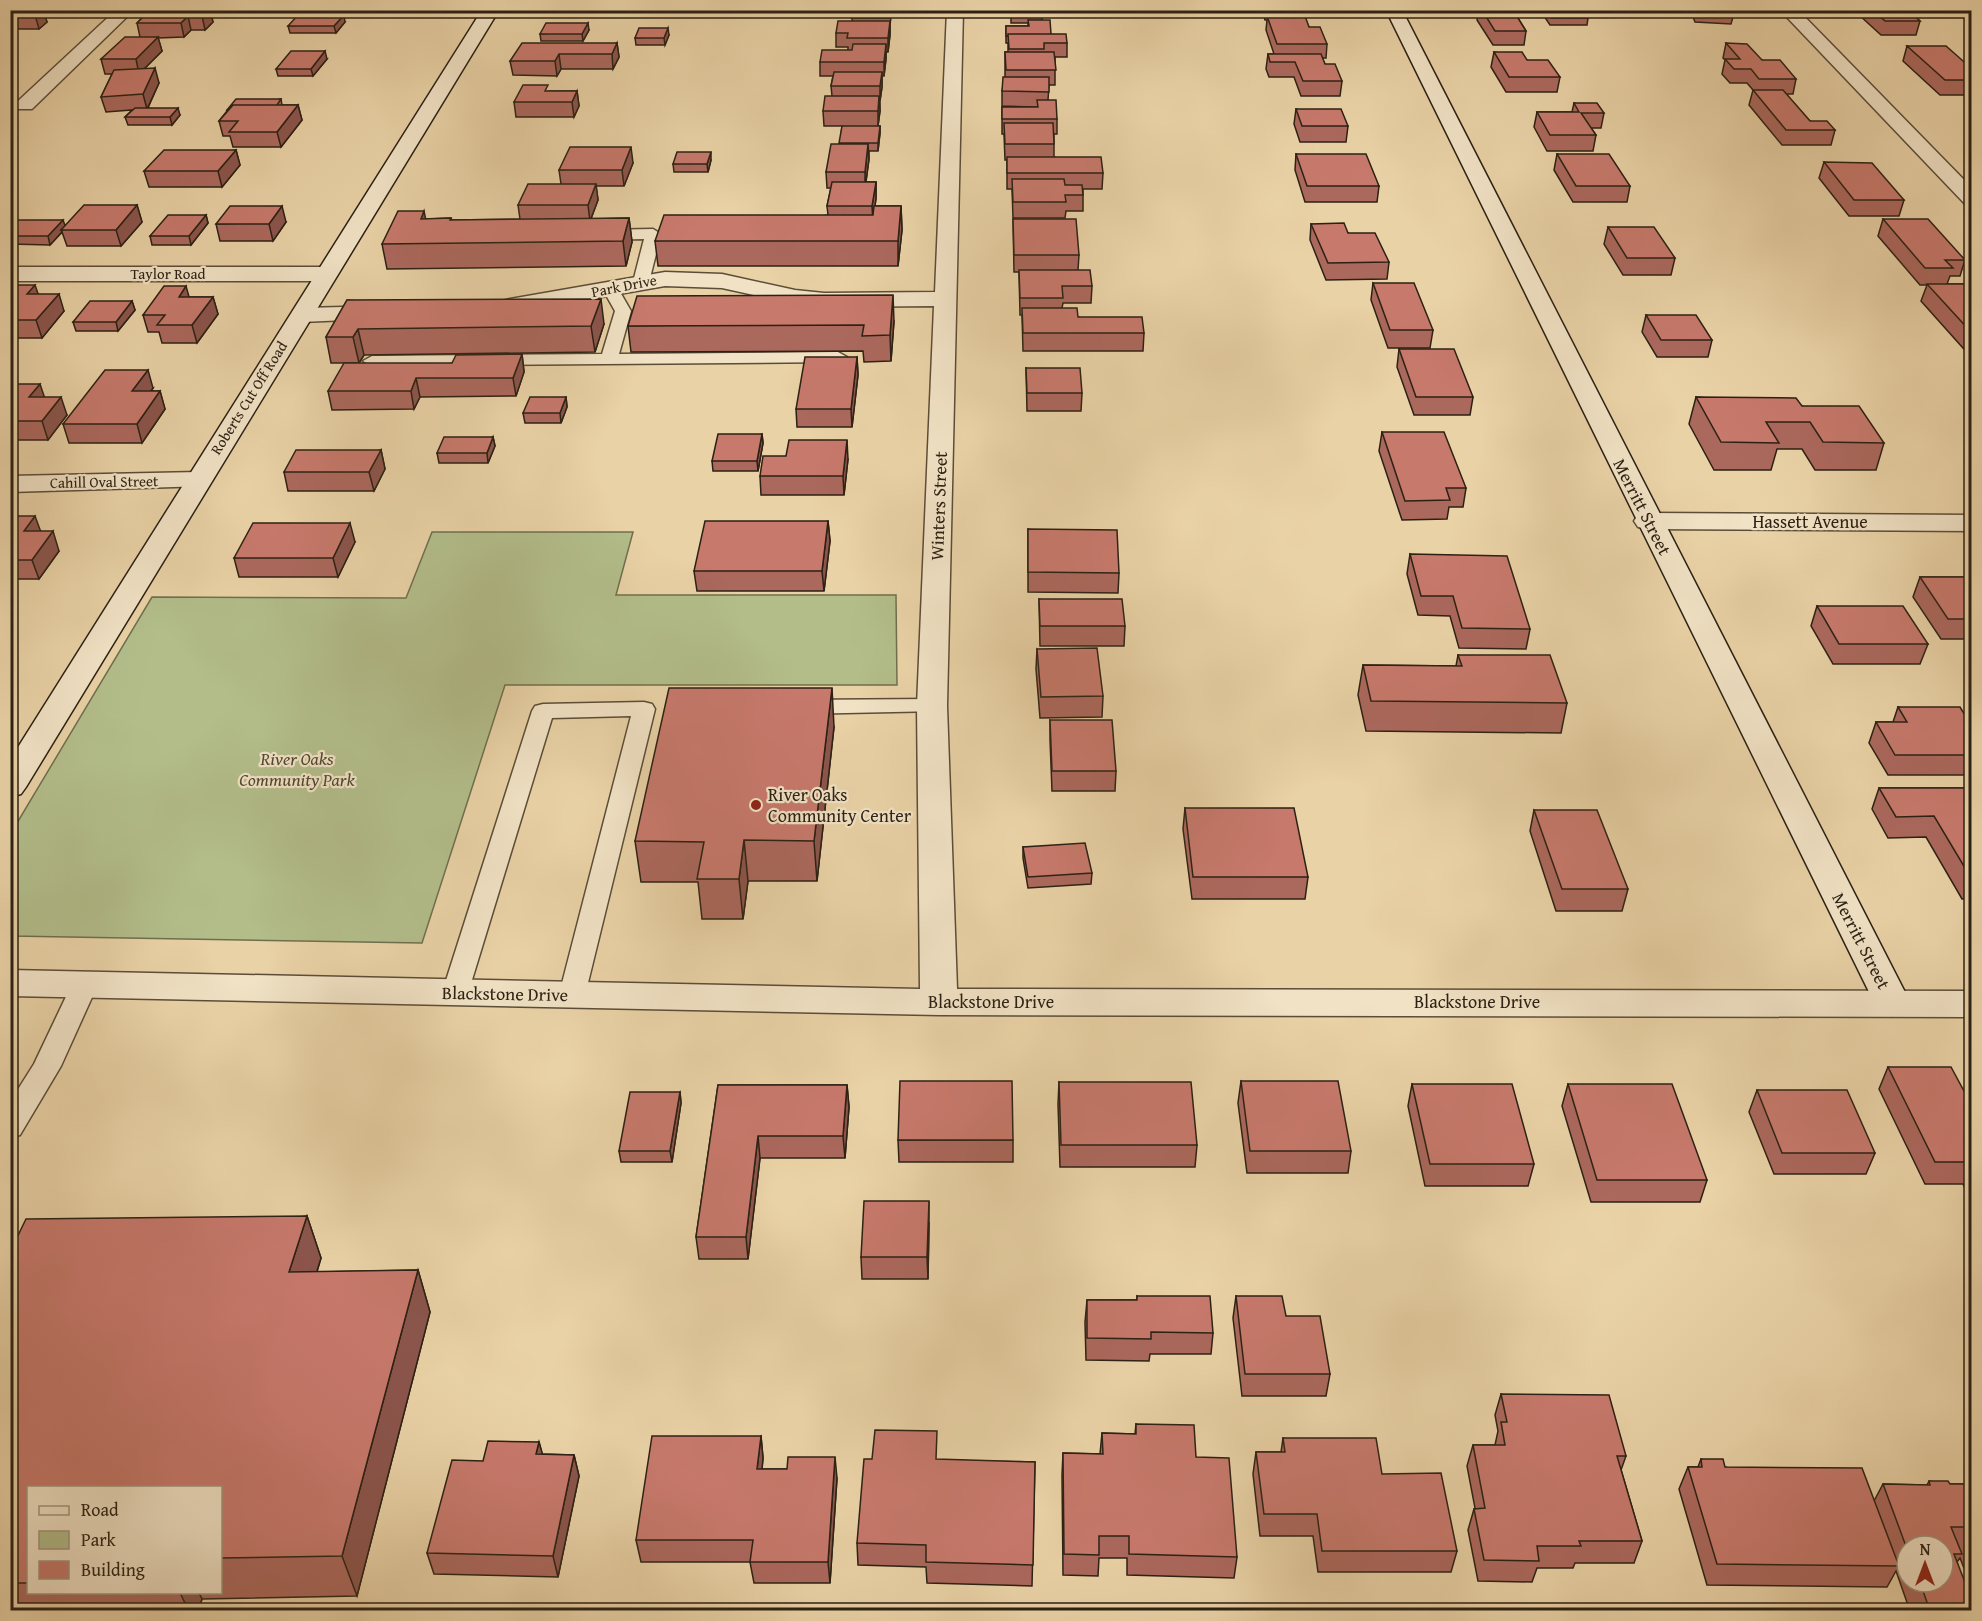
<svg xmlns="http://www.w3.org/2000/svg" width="1982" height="1621" viewBox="0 0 1982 1621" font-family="'Gentium Book Plus',serif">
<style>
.green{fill:#b2bd8a;stroke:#6f6f4f;stroke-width:1.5}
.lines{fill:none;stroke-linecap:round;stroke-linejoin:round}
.lane-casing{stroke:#5b4d38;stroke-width:3}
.street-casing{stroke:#5b4d38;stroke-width:3}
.secondary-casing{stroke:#2c2114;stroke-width:3}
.lane{fill:#f1e2c5;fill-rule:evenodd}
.street{fill:#f1e2c5;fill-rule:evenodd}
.secondary{fill:#f1e2c5;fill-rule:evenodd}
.wall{fill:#ab685d;stroke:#2c2114;stroke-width:1.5;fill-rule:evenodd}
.shaded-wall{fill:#8b554c;stroke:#2c2114;stroke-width:1.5}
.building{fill:#c7796c;stroke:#2c2114;stroke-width:1.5}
.poi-dot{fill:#8f2418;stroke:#f1e2c5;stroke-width:2}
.labels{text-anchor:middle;stroke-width:4.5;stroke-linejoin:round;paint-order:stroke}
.far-street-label{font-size:15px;fill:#2c2114;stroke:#f1e2c5}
.street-label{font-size:18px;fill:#2c2114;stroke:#f1e2c5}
.park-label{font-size:18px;font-style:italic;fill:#4e4832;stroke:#f1e2c5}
.poi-label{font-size:18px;fill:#2c2114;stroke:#f1e2c5;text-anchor:start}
</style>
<rect width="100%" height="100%" fill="#e9d2a6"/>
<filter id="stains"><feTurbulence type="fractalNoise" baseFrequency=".00333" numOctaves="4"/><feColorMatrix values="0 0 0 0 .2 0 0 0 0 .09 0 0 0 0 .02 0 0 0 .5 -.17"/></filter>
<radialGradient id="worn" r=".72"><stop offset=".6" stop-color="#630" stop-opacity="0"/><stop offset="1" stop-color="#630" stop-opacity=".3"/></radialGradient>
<path class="green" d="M432,532H633L616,595H896L897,685H505L422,943L11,936V833L152,597L406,598Z"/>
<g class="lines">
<defs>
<path id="lane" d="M653,229L661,234L649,282L641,287L633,282L644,239L599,240L591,235L599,230Z
M610,283L616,285L631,311L619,354L838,352L847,357L838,362L372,366L363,361L372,356L602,354L615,311L602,288Z
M932,699L940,701L943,706L940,711L799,714L791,712L788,707L791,702L799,700Z
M644,702L652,704L655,709L585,995L581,1002L572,1004L563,1002L559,995L631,716L552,718L468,993L464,1000L455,1002L446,1000L442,993L532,711L535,706L543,704Z
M85,975L94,977L98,984L61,1066L20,1135L10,1138V1102L34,1064L72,984L76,977Z"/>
<path id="street" d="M116,10H134L32,109H18L16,105L18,101Z
M947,10H963L947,706L957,989L1972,991V1017L939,1015L10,996V970L920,989L917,706L934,306L824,307L795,304L722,288L665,286L510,313L502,311L499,306L502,301L510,299L665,272L722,274L795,290L824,293L935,292Z
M1780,10H1798L1972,188V206L1965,204Z
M10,267H326L334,269L337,274L334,279L326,281H10Z
M384,306L392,308L395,313L392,318L302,322L294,320L291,315L294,310L302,308Z
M198,472L207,474L211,480L207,486L10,492V476Z
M1648,513L1972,515V531L1648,529L1638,527L1634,521L1638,515Z"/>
<path id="secondary" d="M482,10H499L26,787L21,794L10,797V760Z
M1386,10H1402L1910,1002L1905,1011L1892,1015L1879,1011L1874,1002Z"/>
</defs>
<use href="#lane" class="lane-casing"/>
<use href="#street" class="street-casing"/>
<use href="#secondary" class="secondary-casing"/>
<use href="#lane" class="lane"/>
<use href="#street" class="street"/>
<use href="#secondary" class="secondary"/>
</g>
<path class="wall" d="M10,10H43L47,22L39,29H18Z
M150,10H210L213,22L205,30H191L184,37L158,38L162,51L145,68L159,83L148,108L180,115L172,125H128L125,117L132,110L106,112L101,97L112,74H105L101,59L140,37L137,23Z
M361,10H402L399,15H362Z
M853,10H892L890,25V35L888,52H886V59L884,76H882V87L880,101V111L878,126H880V133L878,151H869V159L866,182H876V198L875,206H901L902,230L898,266H658L655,241L828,215L827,206L831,188H827L826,172L840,144L842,126H824L823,111L832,96L831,86L833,76H820V62L848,50V47H836V33L852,21Z
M1011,10H1042V20L1051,34L1067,43V57H1055V85H1049L1048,100L1057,119V134H1054V157L1103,173L1102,189H1083V211H1066L1065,218H1013L1012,189H1007V160H1005L1004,134H1002V107H1037L1002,106V91L1005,77V52H1008V43H1006V26H1028V23H1011Z
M1262,10H1307L1306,20L1309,27L1327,44L1326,58H1322L1325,64L1342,81L1340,96H1301L1294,77H1269L1266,69L1268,54H1274L1266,30L1267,20H1265Z
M1479,10H1513L1526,31L1524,45H1493L1477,20Z
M1540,10H1583L1588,18L1587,25H1550Z
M1693,10H1730L1733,17L1731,24L1695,22L1692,14Z
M1859,10H1908L1920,21L1916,35H1881L1858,14Z
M345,22L336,33H290L288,26Z
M589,30L583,41H541L540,34Z
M669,35L665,45H636L635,38Z
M617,43L619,57L613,69H561L557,76L513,75L510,61Z
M1726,43L1762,60L1796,79L1793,94H1786L1810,121L1835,130L1831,145H1782L1749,105L1753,90L1747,83H1730L1722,74L1725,60L1723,58Z
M1907,46L1971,68V95H1940L1903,61Z
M1494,52L1527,60L1560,77L1557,92H1506L1491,67Z
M327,59L313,76H278L276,69Z
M549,91H577L579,106L574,117H516L514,102Z
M281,99L282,105H298L302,120L281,147H233L230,136H223L219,121L227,111V110Z
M1574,103L1604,113L1601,128H1591L1596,135L1593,151H1547L1534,127L1537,112H1572Z
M1296,109L1348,126L1346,142H1300L1294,124Z
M236,150L240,165L222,187H149L144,171Z
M1296,154L1379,186L1377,202H1305L1295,170Z
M1557,154L1630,186L1627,202H1573L1554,170Z
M711,160L708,172H674L673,164Z
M1824,162L1904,200L1899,216H1849L1819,178Z
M633,163L624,186H596L598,200L591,219L629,218L632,242L626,266L387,269L382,244L426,219L451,218L452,220L520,219L518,205L561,184L559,170Z
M137,205L142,222L121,246H67L62,232L50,245L10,244V223L65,226Z
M206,215L208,223L191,245H152L150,236Z
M1013,219L1079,255L1078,270L1092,286L1091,303H1063L1062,308L1078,317L1144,333L1143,351H1023L1022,315H1020L1019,272H1014Z
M1883,219L1965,260L1960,276H1950L1947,284H1971V357L1921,301L1927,285H1920L1878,236Z
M286,222L273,241H220L216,224Z
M1311,224L1348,233L1389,262L1387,279L1326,280L1310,240Z
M1608,227L1675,258L1671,275H1623L1604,244Z
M1373,283L1433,330L1430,348H1388L1371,300Z
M10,285L38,294L64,311L42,338H10Z
M189,297H213L218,314L197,343H162L159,332H148L143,315Z
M347,300L604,324L595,352L364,355L359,363H331L326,337Z
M132,301L135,310L118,331H76L73,322Z
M1646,315L1712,340L1708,357H1657L1642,332Z
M894,321L891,361L864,362L863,351L631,352L628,326Z
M1399,349L1473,397L1470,415H1414L1397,367Z
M522,354L524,372L516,396L420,397L414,409L332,410L328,391L452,363Z
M857,357L858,375L852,427H797L796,409Z
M1026,368L1082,393L1081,411H1027Z
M10,384L44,397L67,415L48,440H10Z
M153,388L151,391H160L165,409L142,443H69L63,424Z
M566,397L567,407L561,423H525L523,413Z
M1696,397L1802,406L1884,443L1876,470H1815L1802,449H1777L1771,470H1714L1689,424Z
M1382,432L1466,488L1463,507H1449L1447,519L1402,520L1379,451Z
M762,434L763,443L758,471H713L712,461Z
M493,437L495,446L488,463H439L437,453Z
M381,450L385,469L374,491H288L284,472Z
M786,456L848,459L844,495H761L760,476Z
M10,516L41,531L59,551L39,579H10Z
M828,521L830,541L824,591H697L694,571Z
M1028,529L1119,573L1118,593L1028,592Z
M355,542L338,577H239L234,558Z
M1410,554L1530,629L1526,649L1459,648L1450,616L1418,615L1407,574Z
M1920,577H1971V639H1941L1913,597Z
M1039,599L1125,626L1124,646H1040Z
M1817,606L1928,644L1920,664H1833L1811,626Z
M1037,649L1103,696L1102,717L1040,718L1036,669Z
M1458,655L1567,703L1561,733L1366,731L1358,695L1363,665L1456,666Z
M1898,707L1971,725V775H1888L1869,743L1876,722H1893Z
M1050,720L1116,771L1115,791H1052L1050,740Z
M834,727L817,881H748L743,919H702L698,882H641L635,841Z
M1879,788H1971V899H1962L1926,837L1888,838L1872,809Z
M1185,808L1308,877L1305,899H1192L1183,829Z
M1534,810L1628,889L1622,911H1556L1530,831Z
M1023,847L1092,873L1091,884L1028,888L1023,858Z
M1888,1067L1964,1091H1971V1202L1963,1184H1925L1879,1089Z
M1241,1081L1351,1151L1348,1173H1247L1238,1103Z
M1059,1082L1197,1145L1195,1167H1060L1058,1104Z
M1412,1084L1534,1164L1528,1186H1425L1408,1106Z
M1568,1084L1707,1180L1700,1202H1591L1562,1106Z
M718,1085H847L849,1107L845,1158H760L748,1259H699L696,1237Z
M1757,1090L1875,1153L1866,1174H1774L1749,1112Z
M680,1092L681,1103L672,1162H621L619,1151Z
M898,1140H1013V1162H899Z
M307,1216L321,1258L317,1272L418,1270L430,1312L357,1596L202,1599L198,1611H10V1252ZM28,1488H220V1593H28Z
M929,1223L928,1279H862L861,1257Z
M1137,1296L1213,1333L1211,1354H1150L1149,1361L1086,1360L1085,1322L1087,1300H1137Z
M1236,1296L1286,1316L1330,1374L1326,1396H1242L1233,1318Z
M1501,1394L1626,1456L1621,1470L1642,1541L1634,1563H1575L1573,1568H1537L1532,1582L1478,1581L1468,1530L1474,1509L1475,1508L1467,1466L1473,1445H1495L1498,1431L1495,1415Z
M1136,1424L1196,1457L1237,1557L1234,1578L1127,1575V1558H1099L1098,1576L1063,1575L1062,1475L1063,1453L1100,1454L1102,1433L1135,1434Z
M761,1436L763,1458L762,1469H787L837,1478L830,1583H754L750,1562H641L636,1540Z
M1283,1438L1382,1474L1457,1551L1451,1572H1318L1313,1536H1260L1253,1474L1256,1452H1281Z
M539,1442L542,1454L574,1455L579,1476L558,1577L434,1574L427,1553L483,1461Z
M1701,1459L1725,1467L1874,1501L1883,1484L1927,1485L1929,1481L1950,1484H1971V1581H1969L1960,1558L1957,1562L1971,1611H1910L1896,1571L1887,1587L1707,1585L1679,1489L1688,1467H1698ZM1907,1546L1943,1582H1907Z
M937,1460L1035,1462L1032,1586L927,1583L926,1567L858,1565L857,1543Z"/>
<path class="shaded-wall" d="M36,10H43L47,22L39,29L35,15Z
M207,10H210L213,22L205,30L202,16Z
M14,15L18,29L10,35V17Z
M344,15L345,22L336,33L334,26Z
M188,16L191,30L184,37L181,23Z
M890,21V35L888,52V38Z
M588,23L589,30L583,41L582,34Z
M668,28L669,35L665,45L664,38Z
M158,37L162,51L139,74L136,59Z
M617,43L619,57L613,69L612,54Z
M886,44V59L884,76V62Z
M325,51L327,59L313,76L311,69Z
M559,54L561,69L557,76L555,61Z
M155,68L159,83L147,109L143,94Z
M882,72V87L880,101V86Z
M577,91L579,106L574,117L572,102Z
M879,96L880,111L878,126V111Z
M298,105L302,120L281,147L277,132Z
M178,108L180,115L172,125L170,117Z
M880,126V133L878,151V143Z
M868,144L869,159L865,188V172Z
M631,147L633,163L624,186L622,170Z
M236,150L240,165L222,187L218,171Z
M711,152V160L708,172L707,164Z
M876,182V198L873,222L872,206Z
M596,184L598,200L590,221L588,205Z
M137,205L142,222L121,246L116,230Z
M282,206L286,222L273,241L269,224Z
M901,206L902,230L898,266V241Z
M424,211L429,235L421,219Z
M206,215L208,223L191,245L189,236Z
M629,218L632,242L626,266L623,241Z
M63,220L66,228L61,230L62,232L50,245L48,236Z
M35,285L41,302L27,294Z
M186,286L191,304L179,297Z
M59,294L64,311L42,338L36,320Z
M893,295L894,321L891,361L890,335Z
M213,297L218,314L197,343L192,325Z
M601,299L604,324L595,352L591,326Z
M132,301L135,310L118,331L116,322Z
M358,329L364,355L359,363L353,337Z
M522,354L524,372L516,396L513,378Z
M857,357L858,375L852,427L851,409Z
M148,370L153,388L138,409L132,391Z
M416,378L420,397L414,409L411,391Z
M40,384L46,402L29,397Z
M160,391L165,409L142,443L137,424Z
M61,397L67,415L48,440L42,421Z
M566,397L567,407L561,423L560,413Z
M762,434L763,443L758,471L757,461Z
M493,437L495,446L488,463L487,453Z
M847,440L848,459L844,495L843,476Z
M381,450L385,469L374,491L369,472Z
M35,516L42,535L24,531Z
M828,521L830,541L824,591L822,571Z
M350,523L355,542L338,577L333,558Z
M53,531L59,551L39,579L32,560Z
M832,688L834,727L817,881L814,841Z
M744,840L748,881L743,919L739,879Z
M847,1085L849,1107L845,1158L843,1136Z
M680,1092L681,1103L672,1162L670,1151Z
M758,1136L760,1158L748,1259L746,1237Z
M929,1201V1223L928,1279L927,1257Z
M307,1216L321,1258L304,1313L289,1272Z
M418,1270L430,1312L357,1596L342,1556Z
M761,1436L763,1458L760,1491L757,1469Z
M539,1442L545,1463L536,1454Z
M574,1455L579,1476L558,1577L553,1556Z
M835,1457L837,1478L830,1583L828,1562Z
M180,1593H199L202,1599L198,1611H189Z"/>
<path class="building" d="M10,10H40L35,15H14L10,17Z
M150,10H207L202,16H188L181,23H137Z
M853,10H891L890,18H851Z
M1011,10H1042V16H1011Z
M1482,10H1513L1526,31H1495Z
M1546,10H1583L1588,18H1551Z
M1695,10H1730L1733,17L1696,15Z
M1873,10H1908L1920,21H1885Z
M298,15H344L334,26H288Z
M1267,16H1305L1309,27H1320L1327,44H1277Z
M1028,20H1050L1051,34H1008V36H1006V26H1029Z
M838,21H890L888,38H847L848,33H836Z
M546,23H588L582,34H540Z
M639,28H668L664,38H635Z
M1008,34H1066L1067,43H1044V49H1009Z
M125,37H158L136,59H101Z
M522,43H617L612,54H559L555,61H510Z
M1726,43L1747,44L1762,60H1780L1796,79H1759L1751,69H1734L1725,59H1740Z
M853,44H886L884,62H820L822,50H852Z
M1907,46H1946L1971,68V80H1945Z
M291,51H325L311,69H276Z
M1005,52H1054L1056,70H1006Z
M1494,52H1522L1527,60H1548L1560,77H1509Z
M1268,54H1321L1325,64H1335L1342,81H1303L1295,62H1270Z
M155,68L143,94L101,97L114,70Z
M834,72H882L880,86H831Z
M1003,77H1049V92L1002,91Z
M523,85H548L545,91H577L572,102H514Z
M1753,90H1783L1810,121H1827L1835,130H1786Z
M825,96H879L878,111H823Z
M236,99H281L277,105H233L228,110H227Z
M1037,100H1056L1057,119H1002V107H1038Z
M1574,103H1597L1604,113H1581L1596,135H1550L1537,112H1579Z
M233,105H298L277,132H229L238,121H219Z
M135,108H178L170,117H125Z
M1296,109H1341L1348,126H1302Z
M1004,123H1053L1054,144H1005Z
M842,126H880L878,143H839Z
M831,144H868L865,172H826Z
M570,147H631L622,170H559Z
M164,150H236L218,171H144Z
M677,152H711L707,164H673Z
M1296,154H1366L1379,186H1307Z
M1557,154H1609L1630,186H1576Z
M1007,157H1101L1103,173H1007Z
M1824,162L1872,163L1904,200H1854Z
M1012,179H1064L1065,185H1082L1083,195H1065L1066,202H1013Z
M832,182H876L872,206H827Z
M528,184H596L588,205H518Z
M84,205H137L116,230H61Z
M230,206H282L269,224H216Z
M874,206H901L898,241H655L664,215H873Z
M398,211H424L421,219L451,218L450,220L629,218L623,241L382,244Z
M168,215H206L189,236H150Z
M1013,219H1076L1079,255H1014Z
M1883,219H1928L1965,260H1945L1953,268H1925Z
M14,220H63L48,236H10V223Z
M1344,223L1348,233H1375L1389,262L1328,263L1311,224Z
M1608,227H1654L1675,258H1627Z
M1019,270H1090L1092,286H1062L1063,298H1020Z
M1373,283H1414L1433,330H1390Z
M1927,284H1971V332Z
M10,285H35L27,294H59L36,320H10Z
M164,286H186L179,297H213L192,325H157L165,315H143Z
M893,295L890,335L862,336L864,325L628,326L637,296Z
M601,299L591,326L358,329L353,337H326L347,300Z
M90,301H132L116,322H73Z
M1022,308H1077L1078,317H1142L1144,333H1023Z
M1646,315H1696L1712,340H1661Z
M1399,349H1454L1473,397H1416Z
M522,354L513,378H416L411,391H328L344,363H452L456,355Z
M805,357H857L851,409H796Z
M1026,368H1080L1082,393H1027Z
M105,370H148L132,391H160L137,424H63Z
M10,384H40L29,397H61L42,421H10Z
M530,397H566L560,413H523Z
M1696,397L1796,398L1802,406H1859L1884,443L1823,442L1810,422H1766L1779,443L1721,442Z
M1382,432H1444L1466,488H1446L1450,500L1405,501Z
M718,434H762L757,461H712Z
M444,437H493L487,453H437Z
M789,440H847L843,476H760L763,456H786Z
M296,450H381L369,472H284Z
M10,516H35L24,531H53L32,560H10Z
M705,521H828L822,571H694Z
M253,523H350L333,558H234Z
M1028,529L1117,530L1119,573L1028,572Z
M1410,554L1507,556L1530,629L1462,628L1453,596H1421Z
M1920,577H1971V619H1948Z
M1039,599H1122L1125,626H1040Z
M1817,606H1903L1928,644H1839Z
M1097,648L1103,696L1041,697L1037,649Z
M1458,655H1550L1567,703L1371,701L1363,665L1462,666Z
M669,688H832L814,841L744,840L739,879H697L704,842L635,841Z
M1898,707H1960L1971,725V755H1895L1876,722H1907Z
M1050,720H1112L1116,771H1052Z
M1879,788H1971V878L1934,816L1896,817Z
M1185,808H1294L1308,877H1193Z
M1534,810H1597L1628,889H1562Z
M1085,843L1092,873L1028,877L1023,847Z
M1888,1067H1951L1964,1091H1971V1162H1935Z
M900,1081H1012L1013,1140H898Z
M1241,1081H1338L1351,1151H1250Z
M1059,1082H1191L1197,1145H1061Z
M1412,1084H1512L1534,1164H1430Z
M1568,1084H1672L1707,1180H1597Z
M718,1085H847L843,1136H758L746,1237H696Z
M1757,1090H1847L1875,1153H1782Z
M630,1092H680L670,1151H619Z
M864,1201H929L927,1257H861Z
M307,1216L289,1272L418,1270L342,1556L220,1558V1488H28V1583H10V1252L26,1219Z
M1137,1296H1210L1213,1333L1151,1332V1339L1087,1338V1300H1137Z
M1236,1296H1282L1286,1316H1320L1330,1374H1245Z
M1501,1394L1609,1395L1626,1456H1617L1642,1541H1579L1581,1546H1537L1539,1561L1484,1560L1474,1509L1485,1508L1473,1445H1505L1501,1422H1507Z
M1136,1424L1194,1425L1196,1457L1229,1458L1237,1557L1129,1554V1536H1099V1555L1064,1554L1063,1453L1103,1454L1102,1433L1136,1434Z
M875,1430L937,1431L936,1459L1035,1462L1033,1565L926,1562V1545L857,1543L864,1459H872Z
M652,1436H761L757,1469H787L788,1457H835L828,1562H750L753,1540H636Z
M1283,1438H1376L1382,1474L1441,1473L1457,1551H1322L1317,1514H1264L1256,1452H1285Z
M488,1441L539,1442L536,1454L574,1455L553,1556L427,1553L452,1460L483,1461Z
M1701,1459H1723L1725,1467L1862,1468L1899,1566L1717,1564L1688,1467H1702Z
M1929,1481H1948L1950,1484H1971V1536L1968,1527H1951L1962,1554H1954L1971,1598V1611H1930L1920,1582H1943V1546H1907V1549L1883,1484L1930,1485Z"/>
<circle class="poi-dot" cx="756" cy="805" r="6"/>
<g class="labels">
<g class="far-street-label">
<text x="168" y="279">Taylor Road</text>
<text transform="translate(624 286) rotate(-11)" y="5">Park Drive</text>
<text transform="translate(249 398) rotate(-58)" y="5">Roberts Cut Off Road</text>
<text transform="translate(104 482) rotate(-1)" y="5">Cahill Oval Street</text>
</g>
<g class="street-label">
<text transform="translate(939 506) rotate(-88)" y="6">Winters Street</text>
<text transform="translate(1642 507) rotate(63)" y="6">Merritt Street</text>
<text x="1810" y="528">Hassett Avenue</text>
<text transform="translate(1861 941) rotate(63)" y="6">Merritt Street</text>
<text transform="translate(505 994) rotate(1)" y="6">Blackstone Drive</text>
<text x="991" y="1008">Blackstone Drive</text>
<text x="1477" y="1008">Blackstone Drive</text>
</g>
<g class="park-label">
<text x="297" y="765">River Oaks<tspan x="297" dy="21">Community Park</tspan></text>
</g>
<g class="poi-label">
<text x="768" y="801">River Oaks<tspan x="768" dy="21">Community Center</tspan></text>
</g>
</g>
<rect width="1982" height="1621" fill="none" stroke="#e9d2a6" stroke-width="36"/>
<rect x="12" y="12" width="1958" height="1597" fill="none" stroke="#2c2114" stroke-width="3"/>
<rect x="18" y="18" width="1946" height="1585" fill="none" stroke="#2c2114" stroke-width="1.5"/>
<rect x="27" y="1486" width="195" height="108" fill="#f1e2c5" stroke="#a2957e" stroke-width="1.5"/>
<rect x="39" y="1506" width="30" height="9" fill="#f1e2c5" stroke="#a2957e" stroke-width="1.5"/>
<text x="81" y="1516" font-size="18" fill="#2c2114">Road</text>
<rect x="39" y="1531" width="30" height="18" fill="#b2bd8a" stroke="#a2957e" stroke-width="1.5"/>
<text x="81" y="1546" font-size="18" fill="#2c2114">Park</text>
<rect x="39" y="1561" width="30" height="18" fill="#c7796c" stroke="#a2957e" stroke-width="1.5"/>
<text x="81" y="1576" font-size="18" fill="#2c2114">Building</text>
<g transform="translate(1925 1564)"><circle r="28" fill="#f1e2c5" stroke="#a2957e" stroke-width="1.5"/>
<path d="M0-4.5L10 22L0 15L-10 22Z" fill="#8f2418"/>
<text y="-9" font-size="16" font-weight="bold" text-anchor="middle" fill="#2c2114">N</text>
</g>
<rect width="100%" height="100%" filter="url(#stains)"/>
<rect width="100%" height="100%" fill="url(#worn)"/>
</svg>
